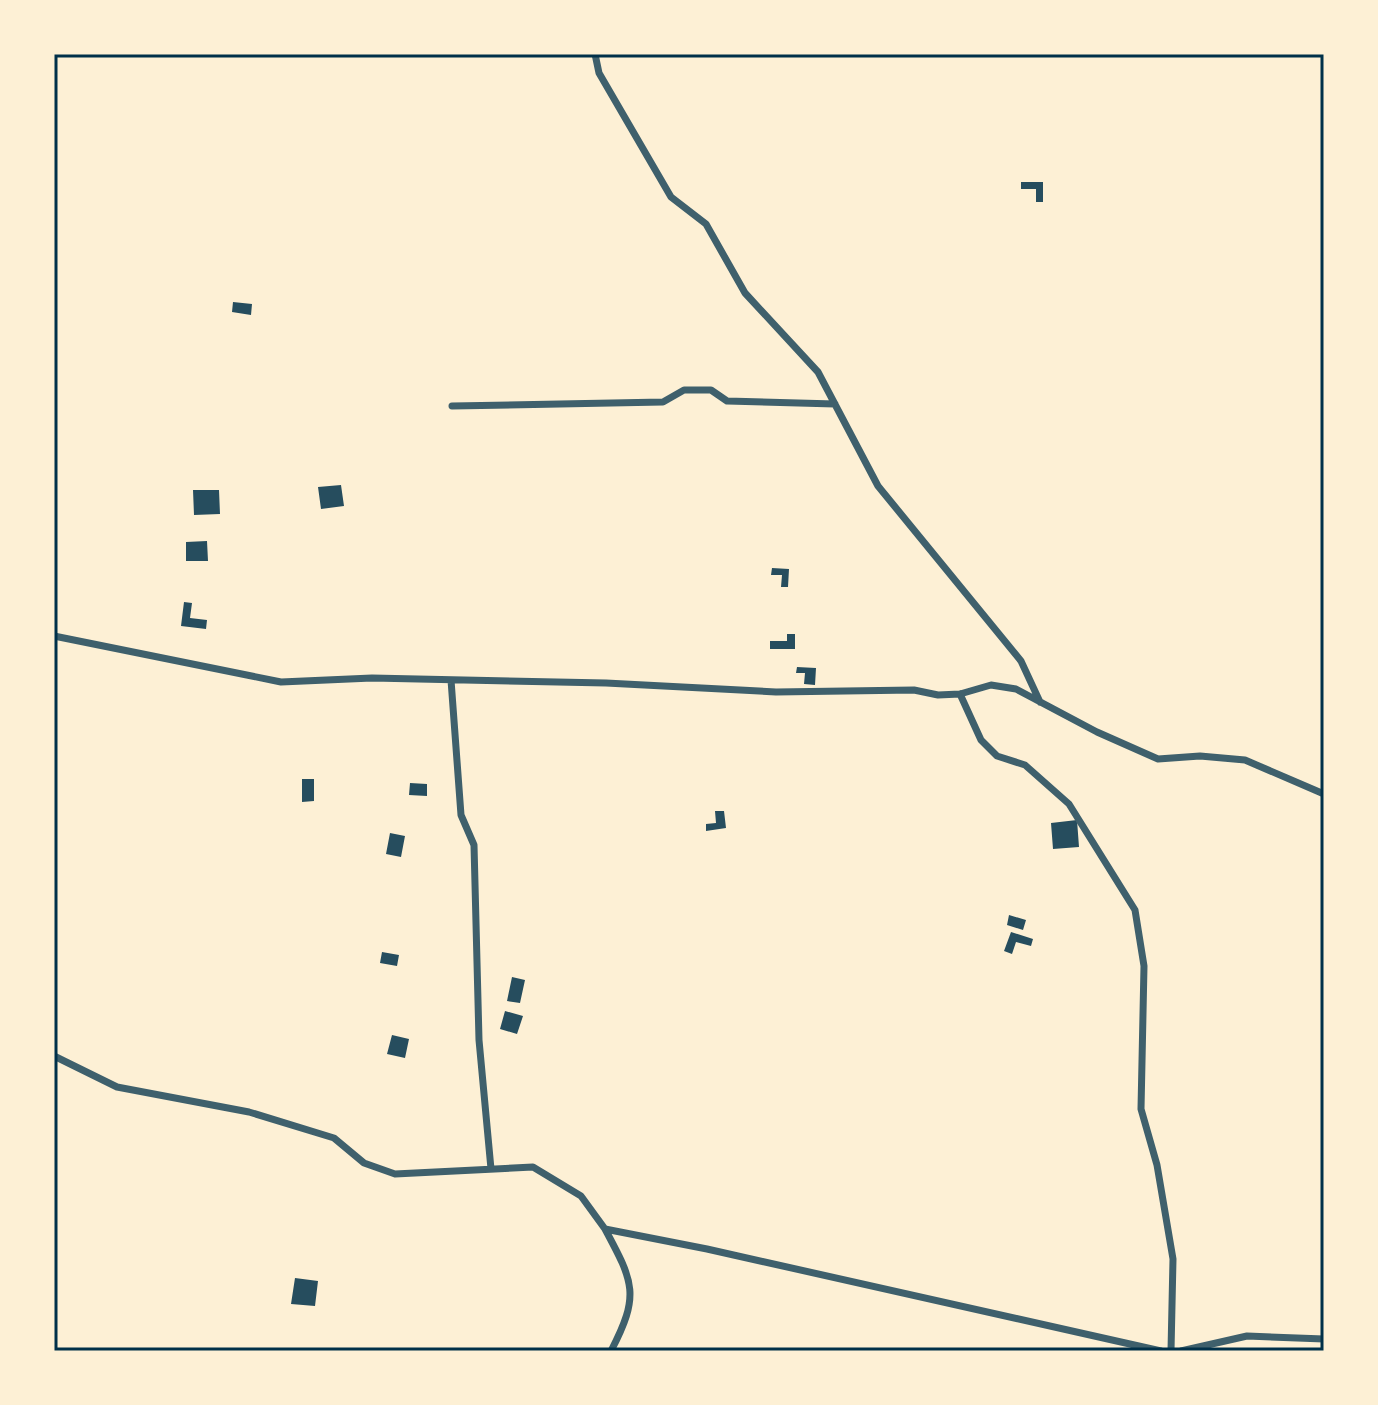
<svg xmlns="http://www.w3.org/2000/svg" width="1378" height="1405" viewBox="0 0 1378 1405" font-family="'Space Grotesk',sans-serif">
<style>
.building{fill:#264d5e}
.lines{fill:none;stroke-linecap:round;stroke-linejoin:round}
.minor{stroke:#3f606c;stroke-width:7}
.neatline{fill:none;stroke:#003049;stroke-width:3}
</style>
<rect width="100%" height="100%" fill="#fdf0d5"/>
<path class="building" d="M1021,182H1043V202H1036V189H1021Z
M233,302L252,304L251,315L232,312Z
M341,485L344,506L321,509L318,487Z
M193,490H219L220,514L194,515Z
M207,541L208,561H186V542Z
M772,568L789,569L788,587H781L782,575H771Z
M184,602L192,603L190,618L207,620L206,629L181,626Z
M787,634H795V649H770V641H787Z
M797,667L816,668L815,685L804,684L805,673H796Z
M302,779H314V801L302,802Z
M410,783L427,784V796L409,795Z
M715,811H724L726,828L706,831V824L716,823Z
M1077,820L1079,847L1053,849L1051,823Z
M390,833L405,836L401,857L386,854Z
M1009,915L1026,920L1023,930L1007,925Z
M1011,932L1033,939L1031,946L1016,942L1012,954L1004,951Z
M382,952L399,955L397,966L380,963Z
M512,977L525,980L520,1003L507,1001Z
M505,1011L523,1016L517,1034L500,1029Z
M392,1035L409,1039L405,1058L387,1054Z
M295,1278L318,1281L315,1306L291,1304Z"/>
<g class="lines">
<path class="minor" d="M595,54L599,73L671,197L706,224L745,293L818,372L878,486L1021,661L1040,702
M452,406L663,402L684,390H711L727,401L835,404
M54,636L281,682L372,678L606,683L776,692L914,690L938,695L960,694L991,685L1016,689L1097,732L1158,759L1200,756L1245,760L1324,794
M451,680L461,815L474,845L479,1040L491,1169
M960,694L981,740L997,756L1025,765L1069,804L1135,910L1144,966L1141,1109L1157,1165L1173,1259L1171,1351
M54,1056L117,1087L249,1112L334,1138L364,1163L395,1174L533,1167L581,1196L605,1229L707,1249L1161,1351
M605,1229C634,1283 640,1295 611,1351
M1181,1351L1247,1336L1324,1339"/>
</g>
<rect width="1378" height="1405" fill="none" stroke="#fdf0d5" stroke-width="112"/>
<rect x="56" y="56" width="1266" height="1293" class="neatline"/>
</svg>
